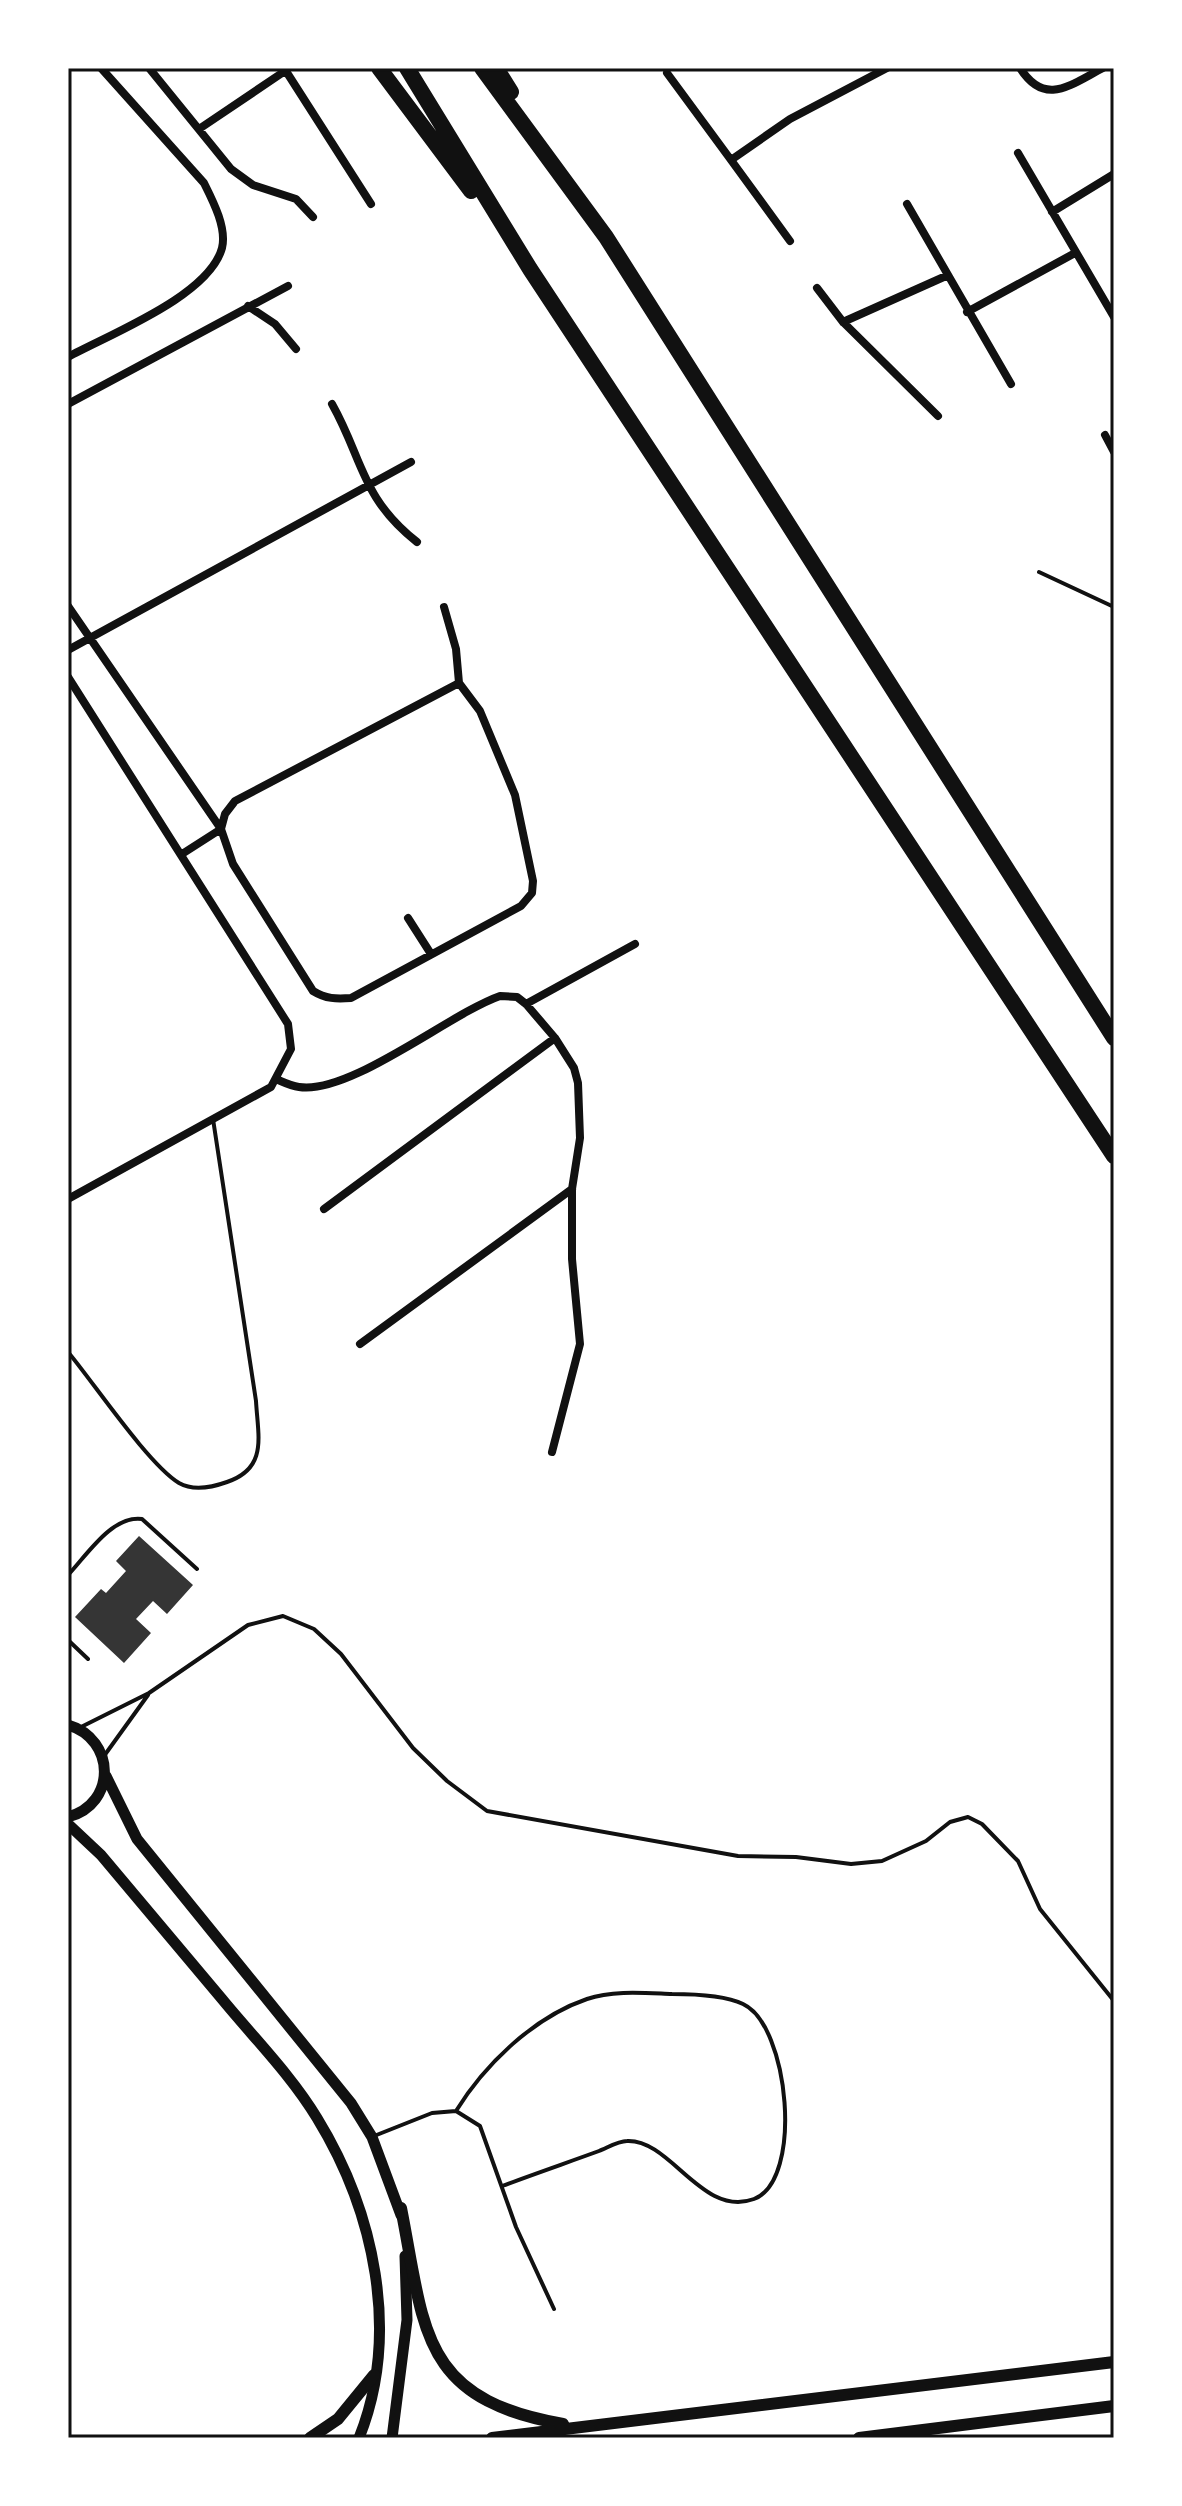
<svg xmlns="http://www.w3.org/2000/svg" width="1182" height="2506" viewBox="0 0 1182 2506" font-family="Literata,serif">
<style>
.building{fill:#353535}
.lines{fill:none;stroke-linecap:round;stroke-linejoin:round}
.service{stroke:#111;stroke-width:4}
.minor{stroke:#111;stroke-width:8}
.tertiary{stroke:#111;stroke-width:11}
.secondary{stroke:#111;stroke-width:12}
.motorway{stroke:#111;stroke-width:16}
.neatline{fill:none;stroke:#111;stroke-width:3}
</style>
<rect width="100%" height="100%" fill="#fff"/>
<path class="building" d="M139,1536L193,1585L167,1614L153,1601L136,1619L151,1633L124,1663L75,1617L101,1589L106,1593L126,1571L116,1561Z"/>
<g class="lines">
<path class="service" d="M1039,572L1114,607
M68,1352C94,1383 148,1464 179,1483C193,1491 213,1487 227,1482C268,1468 258,1437 256,1401L213,1119
M68,1575C87,1555 112,1515 142,1519L197,1569
M68,1640L88,1659
M81,1727L149,1693L248,1625L283,1616L314,1629L341,1654L413,1748L447,1781L487,1811L738,1856L796,1857L851,1864L882,1861L926,1841L950,1822L968,1817L982,1824L1018,1861L1040,1909L1114,2001
M104,1756L148,1695
M456,2111C485,2064 534,2017 587,1999C613,1990 645,1993 672,1994C692,1994 724,1995 743,2004C789,2025 804,2180 754,2199C702,2218 671,2139 627,2141C618,2141 607,2148 599,2151C566,2163 534,2174 502,2186
M374,2136L432,2113L456,2111L480,2126L516,2227L554,2309"/>
<path class="minor" d="M149,68L231,169L253,185L296,199L313,217
M284,68L371,204
M1020,68C1045,107 1070,85 1103,68
M667,73L731,160L790,119L887,68
M199,129L285,71
M1018,153L1114,317
M731,160L790,241
M907,204L1011,384
M1052,212L1114,174
M817,288L843,322L938,416
M248,306L275,324L296,349
M967,312L1075,253
M843,322L946,276
M68,357C110,334 209,296 222,248C227,228 213,201 204,183L101,68
M68,404L288,286
M332,404C363,459 361,498 417,542
M1105,435L1114,452
M68,606L221,829L233,864L313,991C326,999 336,999 351,998L521,906L532,893L533,881L515,795L480,711L459,683L456,649L444,607
M68,650L411,462
M68,677L288,1024L291,1049L271,1087L68,1199
M182,854L221,829L225,814L235,801L459,683
M408,918L431,954
M526,1004L635,944
M276,1079C283,1082 291,1086 299,1087C350,1095 449,1014 500,996L517,997L526,1004L555,1038L574,1068L578,1083L580,1138L572,1189V1259L580,1344L552,1452
M324,1209L555,1038
M360,1344L572,1189"/>
<path class="tertiary" d="M68,1725C116,1739 117,1804 68,1817
M106,1776L137,1839L351,2103L372,2137L401,2215
M68,1824L101,1855C141,1903 182,1951 222,1999C254,2038 291,2075 317,2118C374,2211 401,2333 359,2438
M392,2438L407,2320L405,2256"/>
<path class="secondary" d="M401,2208C425,2329 419,2399 563,2424
M310,2438L338,2419L374,2375
M492,2438L1114,2362
M859,2438L1114,2406"/>
<path class="motorway" d="M379,68L471,191
M407,68L530,269L1114,1156
M482,68L606,237L1114,1038
M496,68L511,92"/>
</g>
<rect width="1182" height="2506" fill="none" stroke="#ffffff" stroke-width="140"/>
<rect x="70" y="70" width="1042" height="2366" class="neatline"/>
</svg>
